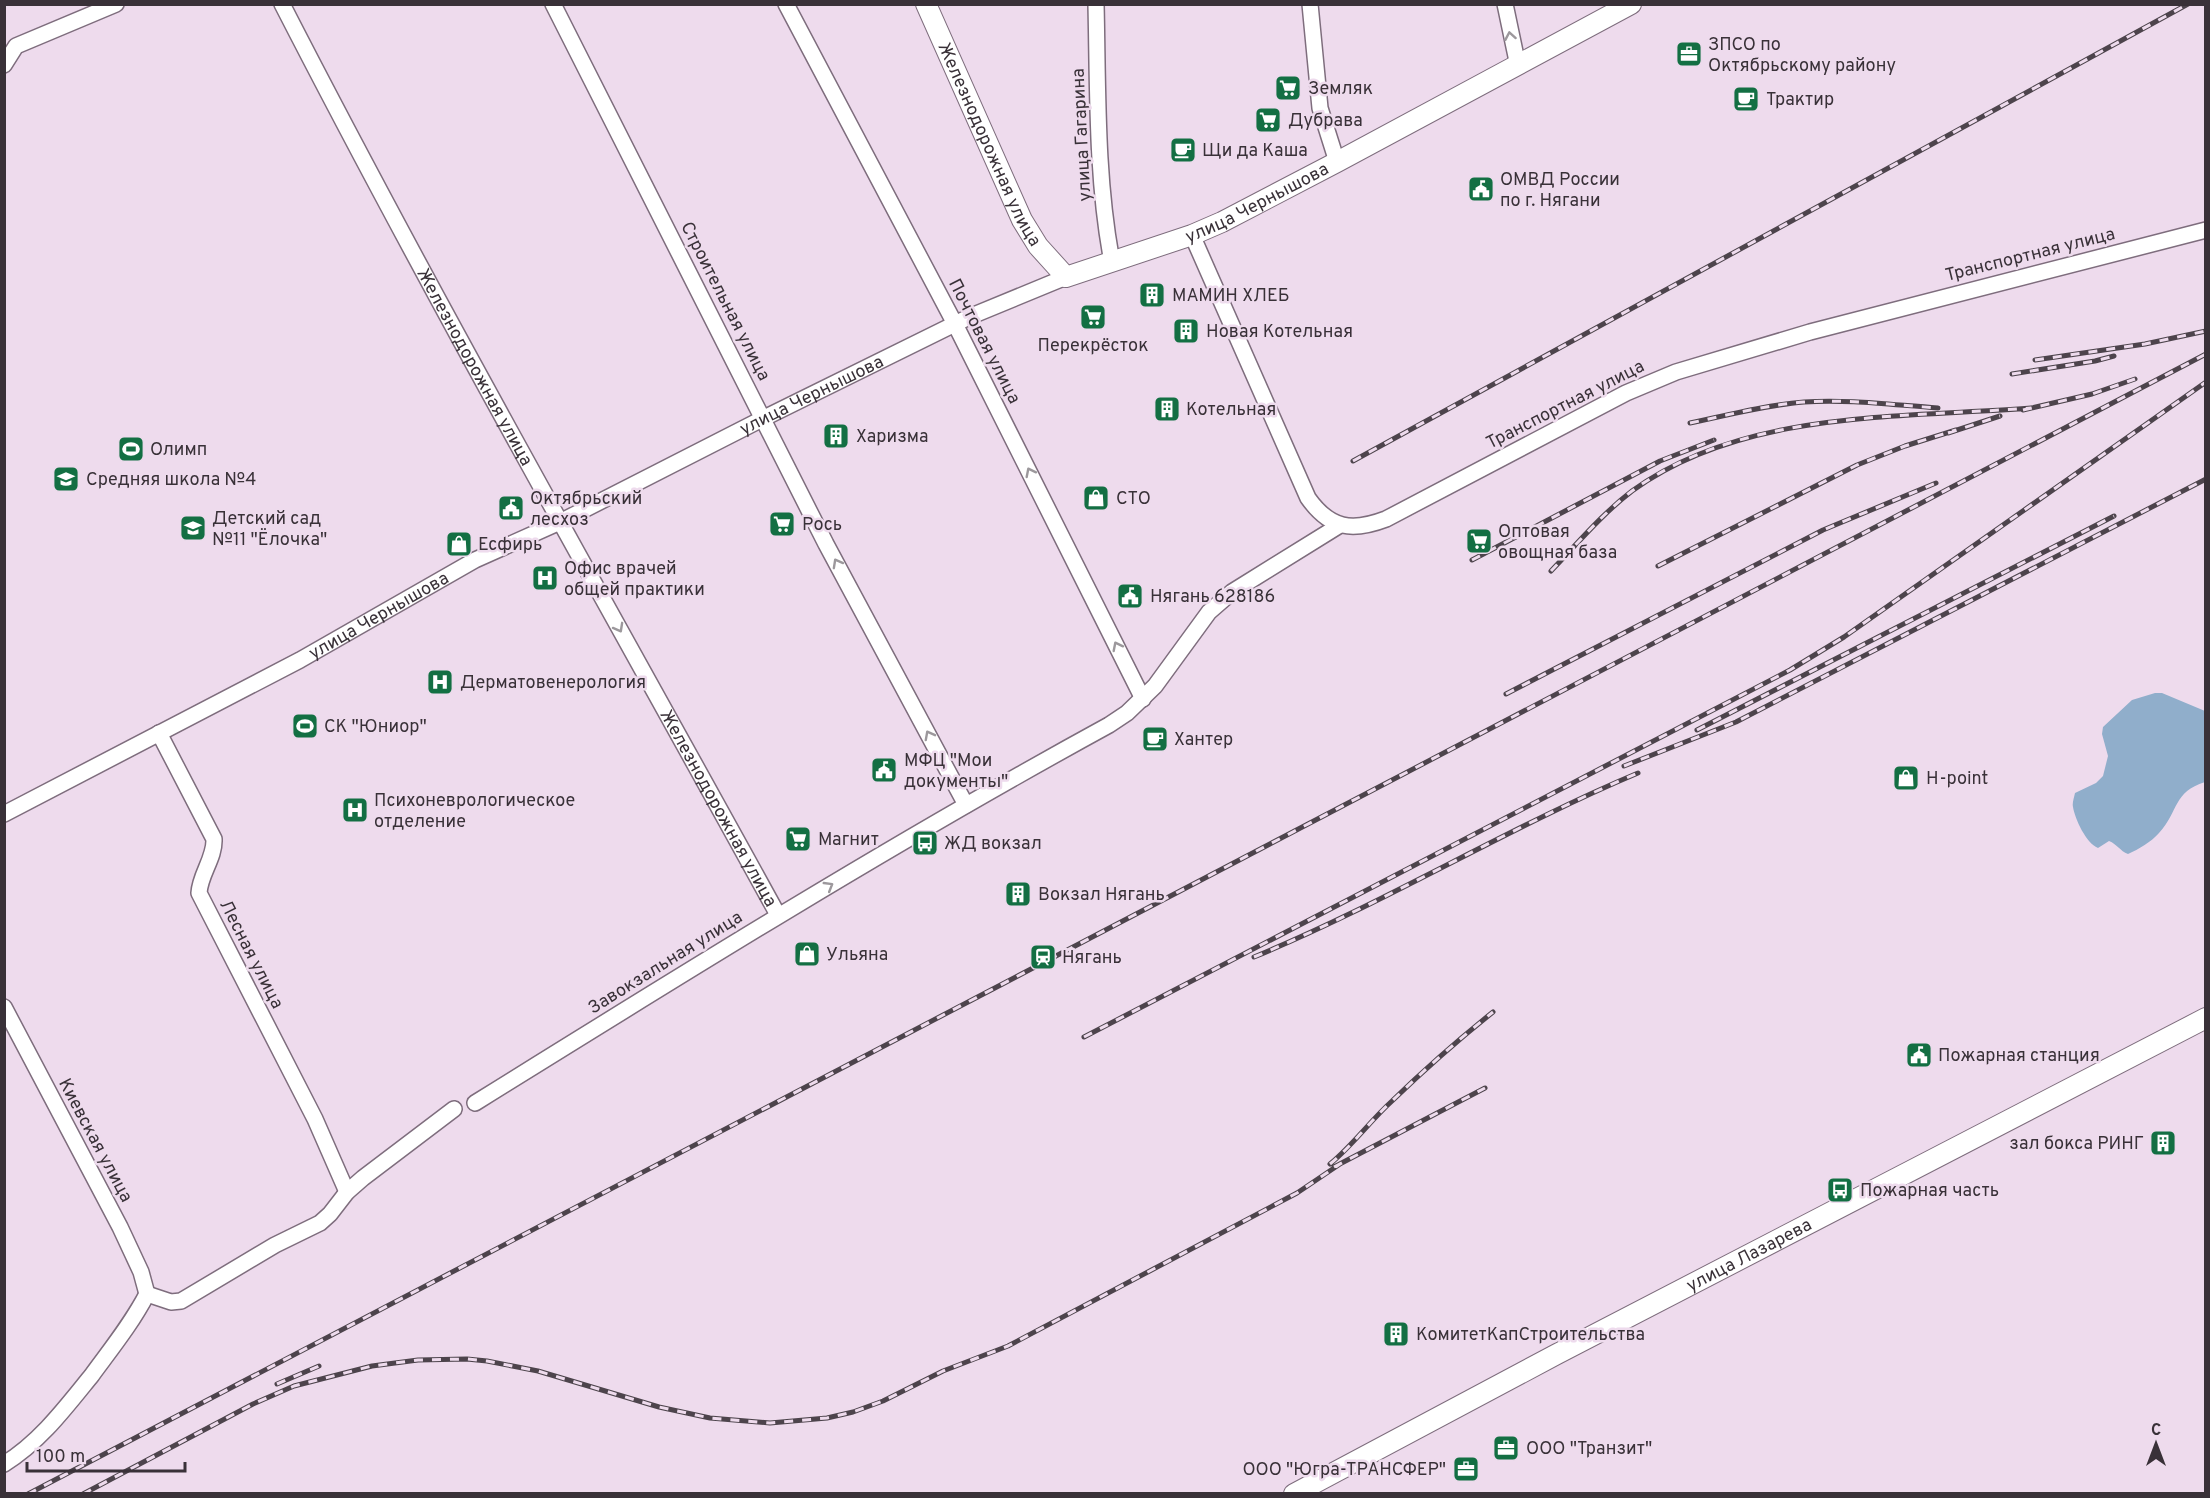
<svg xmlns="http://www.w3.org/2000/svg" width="2210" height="1498" viewBox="0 0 2210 1498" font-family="Overpass,sans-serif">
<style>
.water{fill:#90aecb}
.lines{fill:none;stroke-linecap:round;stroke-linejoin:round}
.minor-casing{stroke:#7e6d7d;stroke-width:18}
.major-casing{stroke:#7e6d7d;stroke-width:22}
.minor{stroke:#fff;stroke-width:15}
.major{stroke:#fff;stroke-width:20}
.rail-casing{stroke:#4d444c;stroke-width:5}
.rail{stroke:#eedbed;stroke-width:3;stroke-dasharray:9;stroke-linecap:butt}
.oneway{stroke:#9c989c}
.labels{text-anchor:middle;stroke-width:5;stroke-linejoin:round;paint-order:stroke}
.poi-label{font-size:18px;fill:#393138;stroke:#eedbed;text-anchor:start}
.street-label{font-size:18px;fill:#393138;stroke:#eedbed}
</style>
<rect width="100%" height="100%" fill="#eedbed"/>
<path class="water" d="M2155,693H2162L2205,711V782C2173,792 2179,811 2159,833C2151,842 2139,849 2128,854C2120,851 2117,844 2109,841L2098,848C2086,843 2075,819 2073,807C2072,803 2074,798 2075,793L2096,783L2103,776L2108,756L2102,734L2103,727L2132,700Z"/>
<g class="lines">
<defs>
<g id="minor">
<path id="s1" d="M282,4C440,312 612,613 778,915"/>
<path d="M553,4L826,544L966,805"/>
<path d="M786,4L955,324L1143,699"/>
<path d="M1096,4C1098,90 1096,178 1112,262"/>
<path d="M1310,4L1320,108L1337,162"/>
<path d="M1505,4L1518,66"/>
<path d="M4,65L16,46L116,4"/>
<path d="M1192,235L1308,498C1330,529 1352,532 1386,519L1626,393L1676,372L1810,332L2206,230"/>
<path d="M159,733L214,839C215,858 200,874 199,893L315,1119L347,1192"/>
<path id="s2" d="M4,814L300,660L475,560L560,522L764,418L969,317L1066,277"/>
<path d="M4,1007L120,1227L141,1272L147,1294"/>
<path d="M475,1103C684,973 893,843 1109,725L1127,713L1155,686L1209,612L1232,592L1340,525"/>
<path d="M147,1294L171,1302L181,1301L275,1245L320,1223L330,1214L347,1192L363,1178L454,1109"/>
<path d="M4,1464C40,1442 66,1407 92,1375C111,1349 132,1323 147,1294"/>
</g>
<g id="major">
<path id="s3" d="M926,4L1022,220L1038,246L1066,277L1192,235L1222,222L1337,162L1631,4"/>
<path id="s4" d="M1294,1494L1557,1354L2206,1018"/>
</g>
</defs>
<use href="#minor" class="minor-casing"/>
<use href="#major" class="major-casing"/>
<use href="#minor" class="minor"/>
<use href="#major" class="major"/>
<defs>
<path id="rail" d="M2035,360L2145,344L2206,331
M2012,374L2095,361L2114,356
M2023,410L2092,394L2135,379
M1690,423C1728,415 1766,405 1804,402C1848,399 1893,405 1938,408
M1948,433L2000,416
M1353,461L2188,4
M1472,560L1660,461L1714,440
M1658,566L1857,465L1905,446L1956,430
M1551,571C1577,544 1602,514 1632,491C1743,410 1900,418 2031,408
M1506,694L1823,530L1936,483
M1697,730L2114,516
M1624,766L1736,722L2206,479
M1254,957C1385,903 1507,828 1638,773
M1084,1037L1790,670L1844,637L2206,382
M1330,1164C1353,1145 1370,1121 1392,1101C1424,1070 1458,1040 1493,1012
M1334,1167L1485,1088
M277,1384L319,1366
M28,1494L2206,354
M83,1494L253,1404L294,1386L372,1366L418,1360L467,1359L487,1361L538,1371L659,1407L710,1418L770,1423L827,1418L853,1412L883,1401L943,1371L1008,1346L1297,1193L1340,1164"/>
</defs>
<use href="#rail" class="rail-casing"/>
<use href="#rail" class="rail"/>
</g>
<defs><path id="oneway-chevron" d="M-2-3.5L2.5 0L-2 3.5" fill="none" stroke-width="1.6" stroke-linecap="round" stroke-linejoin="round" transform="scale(1.5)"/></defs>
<g class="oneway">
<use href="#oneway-chevron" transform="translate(1510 36) rotate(-100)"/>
<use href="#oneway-chevron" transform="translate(1030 472) rotate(-117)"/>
<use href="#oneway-chevron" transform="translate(837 563) rotate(-119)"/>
<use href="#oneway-chevron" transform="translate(619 628) rotate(61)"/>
<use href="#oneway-chevron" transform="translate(1117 646) rotate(-117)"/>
<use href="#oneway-chevron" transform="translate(929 735) rotate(-118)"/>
<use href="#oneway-chevron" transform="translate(829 886) rotate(-31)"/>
</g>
<defs>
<symbol id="office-square" viewBox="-11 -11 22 22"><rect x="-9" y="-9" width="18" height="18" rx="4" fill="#136f43" stroke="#eedbed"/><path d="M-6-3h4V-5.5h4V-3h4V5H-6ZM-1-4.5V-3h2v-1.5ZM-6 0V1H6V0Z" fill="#fff"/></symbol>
<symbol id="supermarket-square" viewBox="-11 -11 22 22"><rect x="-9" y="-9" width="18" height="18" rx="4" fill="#136f43" stroke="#eedbed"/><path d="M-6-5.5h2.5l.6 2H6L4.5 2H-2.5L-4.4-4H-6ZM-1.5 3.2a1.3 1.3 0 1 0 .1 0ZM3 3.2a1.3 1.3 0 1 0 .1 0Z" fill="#fff"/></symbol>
<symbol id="cafe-square" viewBox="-11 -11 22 22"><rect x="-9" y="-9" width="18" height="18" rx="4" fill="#136f43" stroke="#eedbed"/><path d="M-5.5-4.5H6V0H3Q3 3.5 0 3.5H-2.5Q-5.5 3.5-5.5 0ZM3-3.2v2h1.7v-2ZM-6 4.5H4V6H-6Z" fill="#fff"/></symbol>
<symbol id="civic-square" viewBox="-11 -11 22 22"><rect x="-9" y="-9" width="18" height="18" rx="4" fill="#136f43" stroke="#eedbed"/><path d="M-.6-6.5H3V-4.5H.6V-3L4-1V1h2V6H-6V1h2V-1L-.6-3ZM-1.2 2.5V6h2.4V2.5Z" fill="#fff"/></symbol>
<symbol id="building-square" viewBox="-11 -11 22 22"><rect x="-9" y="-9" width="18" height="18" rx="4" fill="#136f43" stroke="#eedbed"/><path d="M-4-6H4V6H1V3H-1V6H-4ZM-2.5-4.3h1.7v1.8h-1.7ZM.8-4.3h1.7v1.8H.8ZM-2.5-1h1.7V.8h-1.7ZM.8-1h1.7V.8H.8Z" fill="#fff"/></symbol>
<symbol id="stadium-square" viewBox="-11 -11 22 22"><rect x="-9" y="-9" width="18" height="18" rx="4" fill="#136f43" stroke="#eedbed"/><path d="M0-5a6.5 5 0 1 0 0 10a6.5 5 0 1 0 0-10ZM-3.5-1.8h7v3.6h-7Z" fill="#fff"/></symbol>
<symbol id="school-square" viewBox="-11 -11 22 22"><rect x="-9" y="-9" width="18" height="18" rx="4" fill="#136f43" stroke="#eedbed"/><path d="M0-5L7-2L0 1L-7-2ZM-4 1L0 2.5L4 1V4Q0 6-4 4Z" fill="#fff"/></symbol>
<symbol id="shop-square" viewBox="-11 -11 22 22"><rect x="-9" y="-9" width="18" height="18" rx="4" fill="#136f43" stroke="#eedbed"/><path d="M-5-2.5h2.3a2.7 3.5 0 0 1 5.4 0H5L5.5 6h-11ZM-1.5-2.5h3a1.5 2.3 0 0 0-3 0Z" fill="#fff"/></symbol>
<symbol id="hospital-square" viewBox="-11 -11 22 22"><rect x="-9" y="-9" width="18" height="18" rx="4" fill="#136f43" stroke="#eedbed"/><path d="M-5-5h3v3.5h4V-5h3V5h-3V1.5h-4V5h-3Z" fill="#fff"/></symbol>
<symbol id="bus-square" viewBox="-11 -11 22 22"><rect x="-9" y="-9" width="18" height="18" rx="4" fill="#136f43" stroke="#eedbed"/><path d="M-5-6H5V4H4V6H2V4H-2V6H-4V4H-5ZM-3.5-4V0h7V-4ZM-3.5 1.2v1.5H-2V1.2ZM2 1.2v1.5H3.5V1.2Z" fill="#fff"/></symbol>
<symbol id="station-square" viewBox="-11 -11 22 22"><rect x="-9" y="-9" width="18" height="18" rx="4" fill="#136f43" stroke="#eedbed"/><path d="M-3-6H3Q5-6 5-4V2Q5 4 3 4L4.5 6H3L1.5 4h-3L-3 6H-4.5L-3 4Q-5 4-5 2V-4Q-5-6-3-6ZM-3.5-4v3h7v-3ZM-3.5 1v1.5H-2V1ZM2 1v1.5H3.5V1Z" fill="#fff"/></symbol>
</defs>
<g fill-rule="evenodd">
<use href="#office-square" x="1674" y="39" width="30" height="30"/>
<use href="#supermarket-square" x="1273" y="73" width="30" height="30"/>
<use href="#cafe-square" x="1731" y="84" width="30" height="30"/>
<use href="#supermarket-square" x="1253" y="105" width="30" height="30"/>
<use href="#cafe-square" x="1168" y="135" width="30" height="30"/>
<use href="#civic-square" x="1466" y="174" width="30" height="30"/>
<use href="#building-square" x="1137" y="280" width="30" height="30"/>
<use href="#supermarket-square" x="1078" y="302" width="30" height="30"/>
<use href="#building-square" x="1171" y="316" width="30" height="30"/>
<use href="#building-square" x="1152" y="394" width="30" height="30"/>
<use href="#building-square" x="821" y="421" width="30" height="30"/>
<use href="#stadium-square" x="116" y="434" width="30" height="30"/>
<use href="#school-square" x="51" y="464" width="30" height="30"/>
<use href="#shop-square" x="1081" y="483" width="30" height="30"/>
<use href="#civic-square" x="496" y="493" width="30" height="30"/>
<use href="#supermarket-square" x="767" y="509" width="30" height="30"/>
<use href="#school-square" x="178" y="513" width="30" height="30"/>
<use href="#supermarket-square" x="1464" y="526" width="30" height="30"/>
<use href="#shop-square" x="444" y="529" width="30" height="30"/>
<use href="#hospital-square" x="530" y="563" width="30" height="30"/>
<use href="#civic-square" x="1115" y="581" width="30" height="30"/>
<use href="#hospital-square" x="425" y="667" width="30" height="30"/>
<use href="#stadium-square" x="290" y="711" width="30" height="30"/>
<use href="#cafe-square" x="1140" y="724" width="30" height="30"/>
<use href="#civic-square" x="869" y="755" width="30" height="30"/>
<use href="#shop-square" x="1891" y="763" width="30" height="30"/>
<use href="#hospital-square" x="340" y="795" width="30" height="30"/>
<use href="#supermarket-square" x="783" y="824" width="30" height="30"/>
<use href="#bus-square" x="910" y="828" width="30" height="30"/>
<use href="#building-square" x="1003" y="879" width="30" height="30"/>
<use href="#shop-square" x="792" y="939" width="30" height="30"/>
<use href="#station-square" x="1028" y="942" width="30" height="30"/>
<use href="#civic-square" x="1904" y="1040" width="30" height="30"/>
<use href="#building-square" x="2148" y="1128" width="30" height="30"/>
<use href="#bus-square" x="1825" y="1175" width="30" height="30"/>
<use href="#building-square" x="1381" y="1319" width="30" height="30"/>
<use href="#office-square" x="1491" y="1433" width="30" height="30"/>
<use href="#office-square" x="1451" y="1454" width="30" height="30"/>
</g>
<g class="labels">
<g class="poi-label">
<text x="1708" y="50">ЗПСО по<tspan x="1708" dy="21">Октябрьскому району</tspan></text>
<text x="1308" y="94">Земляк</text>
<text x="1766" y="105">Трактир</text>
<text x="1288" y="126">Дубрава</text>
<text x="1202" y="156">Щи да Каша</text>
<text x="1500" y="185">ОМВД России<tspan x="1500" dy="21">по г. Нягани</tspan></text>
<text x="1172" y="301">МАМИН ХЛЕБ</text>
<text x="1206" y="337">Новая Котельная</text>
<text x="1093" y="351" text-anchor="middle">Перекрёсток</text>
<text x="1186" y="415">Котельная</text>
<text x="856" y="442">Харизма</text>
<text x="150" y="455">Олимп</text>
<text x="86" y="485">Средняя школа №4</text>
<text x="530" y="504">Октябрьский<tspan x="530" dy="21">лесхоз</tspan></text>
<text x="1116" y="504">СТО</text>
<text x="212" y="524">Детский сад<tspan x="212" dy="21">№11 "Ёлочка"</tspan></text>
<text x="802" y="530">Рось</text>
<text x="1498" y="537">Оптовая<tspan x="1498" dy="21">овощная база</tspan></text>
<text x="478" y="550">Есфирь</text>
<text x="564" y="574">Офис врачей<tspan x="564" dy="21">общей практики</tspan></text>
<text x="1150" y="602">Нягань 628186</text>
<text x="460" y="688">Дерматовенерология</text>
<text x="324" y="732">СК "Юниор"</text>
<text x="1174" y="745">Хантер</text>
<text x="904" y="766">МФЦ "Мои<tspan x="904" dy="21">документы"</tspan></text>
<text x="1926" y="784">H-point</text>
<text x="374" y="806">Психоневрологическое<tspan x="374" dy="21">отделение</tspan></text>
<text x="818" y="845">Магнит</text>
<text x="944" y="849">ЖД вокзал</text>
<text x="1038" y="900">Вокзал Нягань</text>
<text x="826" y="960">Ульяна</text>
<text x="1062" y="963">Нягань</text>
<text x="1938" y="1061">Пожарная станция</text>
<text x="2144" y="1149" text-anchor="end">зал бокса РИНГ</text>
<text x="1860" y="1196">Пожарная часть</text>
<text x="1416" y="1340">КомитетКапСтроительства</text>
<text x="1526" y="1454">ООО "Транзит"</text>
<text x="1446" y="1475" text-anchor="end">ООО "Югра-ТРАНСФЕР"</text>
</g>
<g class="street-label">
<text transform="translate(1081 135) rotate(-93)" y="6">улица Гагарина</text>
<text dy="6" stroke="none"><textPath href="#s3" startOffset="154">Железнодорожная улица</textPath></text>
<text dy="6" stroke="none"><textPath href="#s3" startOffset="514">улица Чернышова</textPath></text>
<text transform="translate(2030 254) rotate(-14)" y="6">Транспортная улица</text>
<text transform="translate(726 301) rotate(63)" y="6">Строительная улица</text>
<text transform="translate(985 341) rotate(63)" y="6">Почтовая улица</text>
<text dy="6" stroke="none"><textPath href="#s1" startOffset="411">Железнодорожная улица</textPath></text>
<text dy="6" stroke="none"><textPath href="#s2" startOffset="910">улица Чернышова</textPath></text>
<text transform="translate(1565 404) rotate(-27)" y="6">Транспортная улица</text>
<text dy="6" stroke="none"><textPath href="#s2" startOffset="424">улица Чернышова</textPath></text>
<text dy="6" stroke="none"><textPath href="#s1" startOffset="915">Железнодорожная улица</textPath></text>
<text transform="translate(252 954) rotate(63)" y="6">Лесная улица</text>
<text transform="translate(665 962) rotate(-32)" y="6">Завокзальная улица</text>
<text transform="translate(96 1140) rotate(62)" y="6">Киевская улица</text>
<text dy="6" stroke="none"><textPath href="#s4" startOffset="514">улица Лазарева</textPath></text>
</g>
</g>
<rect width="2210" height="1498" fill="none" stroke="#393138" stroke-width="12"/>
<g transform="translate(2156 1444)" stroke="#eedbed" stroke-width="4.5" paint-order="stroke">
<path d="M0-4.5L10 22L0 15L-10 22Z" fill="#393138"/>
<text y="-9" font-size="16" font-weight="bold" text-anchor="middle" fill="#393138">С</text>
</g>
<path d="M27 1462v9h158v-9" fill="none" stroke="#393138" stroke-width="3"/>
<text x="36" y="1462" font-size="18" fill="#393138" stroke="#eedbed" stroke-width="4.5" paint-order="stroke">100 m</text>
</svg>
